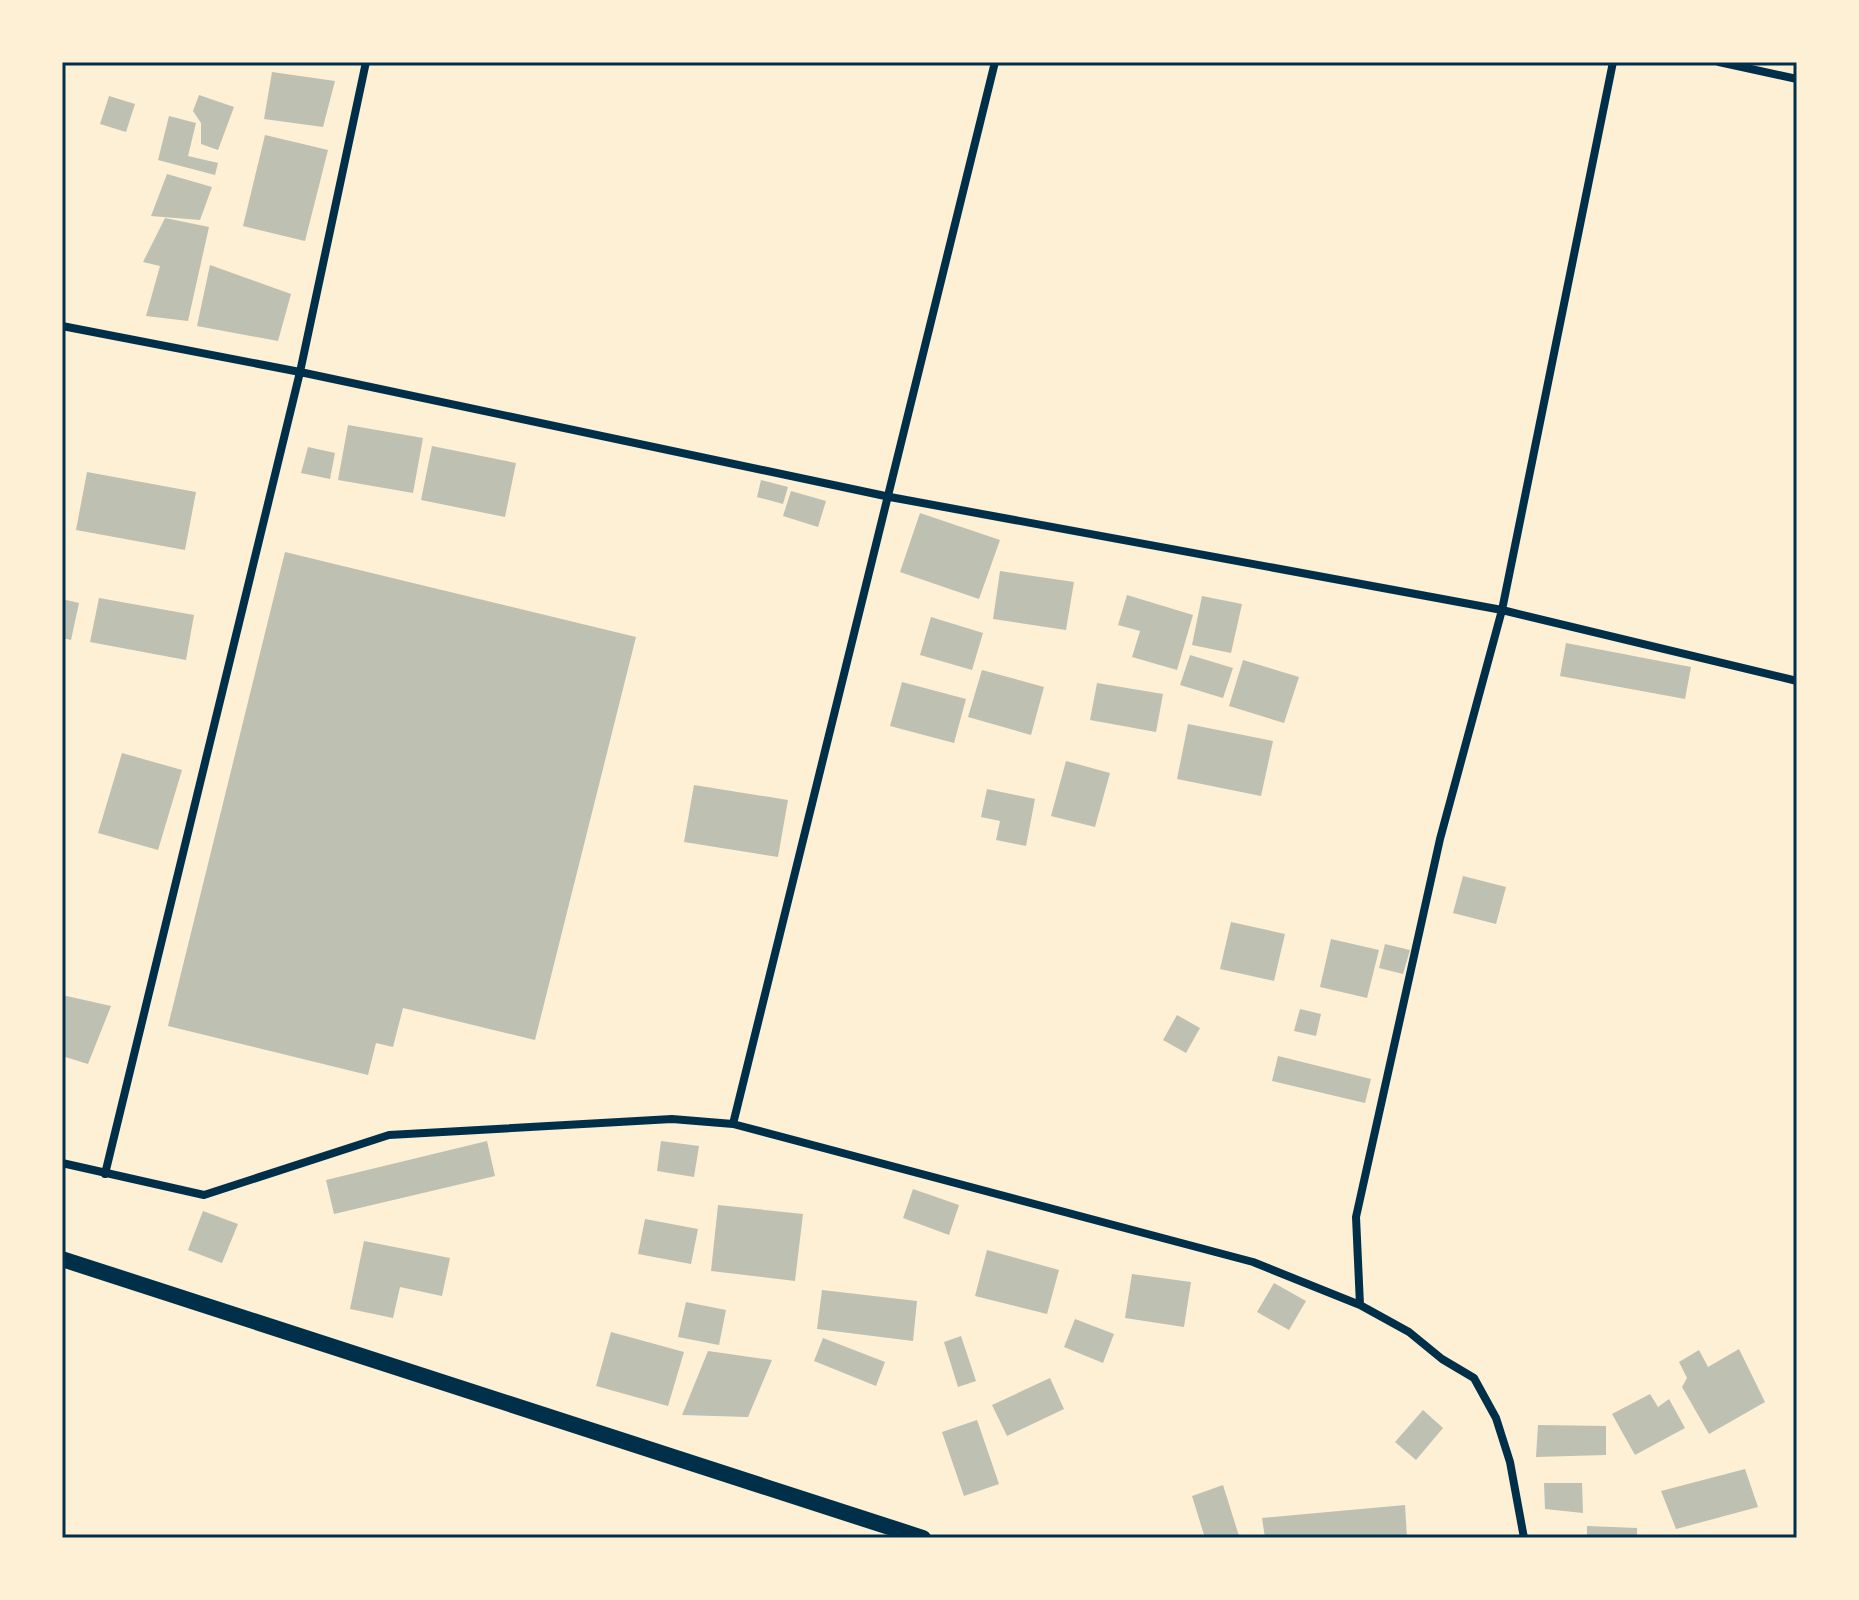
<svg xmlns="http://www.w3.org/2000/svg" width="1859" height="1600" viewBox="0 0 1859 1600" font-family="'Times New Roman',serif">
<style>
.building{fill:#bec0b2}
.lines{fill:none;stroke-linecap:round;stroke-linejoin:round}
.minor{stroke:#003049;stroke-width:8}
.secondary{stroke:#003049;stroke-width:16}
.neatline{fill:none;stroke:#003049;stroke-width:3}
</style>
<rect width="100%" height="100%" fill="#fdf0d5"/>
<path class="building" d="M272,72L335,81L323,127L264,119Z
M199,95L234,107L218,150L201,144V123L193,111Z
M109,96L135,104L126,132L100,124Z
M169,116L196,123L188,156L218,163L215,175L158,160Z
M265,135L328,150L305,241L243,226Z
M167,174L212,187L200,220L151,216Z
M165,218L209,227L188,321L146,316L160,266L143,262Z
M210,265L291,294L278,341L197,326Z
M348,425L423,438L413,493L338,480Z
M432,446L516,463L505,517L421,500Z
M308,447L335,453L330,479L301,473Z
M87,472L196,492L185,550L76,530Z
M761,480L788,487L783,504L757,497Z
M791,491L826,501L818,527L783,516Z
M920,513L1000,540L979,599L900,572Z
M285,552L636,637L535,1040L403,1008L393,1047L376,1043L368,1075L168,1026Z
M1000,571L1074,582L1066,630L993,619Z
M1127,595L1193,615L1177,670L1132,657L1140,631L1118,625Z
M1202,596L1242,604L1231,653L1192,645Z
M99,598L194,615L186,660L90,642Z
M62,599L79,603L71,640L62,638Z
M931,617L983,633L972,670L920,655Z
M1566,643L1691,667L1685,699L1560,676Z
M1190,655L1233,668L1223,698L1180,685Z
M1243,660L1299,677L1284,723L1229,706Z
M982,670L1044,687L1031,735L968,717Z
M902,682L966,699L954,743L890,726Z
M1097,683L1163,694L1156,732L1090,720Z
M1188,724L1273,741L1261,796L1177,779Z
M122,753L182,770L158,850L98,833Z
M1066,761L1110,773L1095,827L1051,816Z
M694,785L788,800L778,857L684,842Z
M987,789L1035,799L1026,846L996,840L1000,821L981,817Z
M1463,876L1506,887L1496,924L1453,913Z
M1231,922L1285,934L1274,981L1220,969Z
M1331,939L1379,950L1367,998L1320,987Z
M1385,944L1410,950L1403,974L1379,968Z
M62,995L111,1006L88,1064L62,1056Z
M1300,1009L1321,1014L1316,1036L1294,1031Z
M1177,1015L1200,1028L1186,1053L1163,1040Z
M1278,1056L1371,1079L1365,1103L1272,1081Z
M487,1141L495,1176L334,1214L326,1180Z
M661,1141L699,1146L694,1177L657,1171Z
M913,1189L959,1205L949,1235L903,1218Z
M718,1205L803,1214L795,1281L711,1271Z
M203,1211L238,1224L222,1263L188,1250Z
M645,1219L698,1229L691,1264L638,1254Z
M364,1241L450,1258L442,1296L400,1287L393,1318L350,1309Z
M987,1250L1059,1270L1047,1314L975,1296Z
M1132,1274L1191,1282L1184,1327L1125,1318Z
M1274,1283L1306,1301L1289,1330L1257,1312Z
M822,1290L917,1301L913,1341L817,1329Z
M686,1302L726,1310L719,1345L678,1337Z
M1075,1319L1114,1334L1103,1363L1064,1347Z
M611,1332L684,1352L668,1406L596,1386Z
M961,1336L976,1381L958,1387L944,1342Z
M823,1338L885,1362L876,1386L814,1361Z
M1739,1349L1765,1402L1709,1434L1682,1387L1687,1378L1679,1362L1699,1350L1708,1367Z
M708,1351L772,1360L748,1417L682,1415Z
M1050,1378L1064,1409L1007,1436L992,1405Z
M1650,1394L1658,1407L1669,1399L1685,1428L1635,1455L1612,1414Z
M1423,1410L1443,1428L1416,1460L1395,1442Z
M977,1420L999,1484L964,1496L942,1432Z
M1538,1425L1606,1426V1455L1536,1457Z
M1745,1469L1758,1507L1676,1529L1661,1491Z
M1544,1483H1582L1583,1513L1545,1509Z
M1223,1485L1239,1536L1205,1538L1192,1496Z
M1405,1505L1407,1538H1265L1262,1518Z
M1587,1526L1637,1528V1538H1587Z"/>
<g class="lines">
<path class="minor" d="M1719,62L1797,79
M62,326L300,372L890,497L1502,610L1797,681
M733,1124L995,62
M62,1163L204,1195L389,1135L672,1119L733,1124L1253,1262L1360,1305L1409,1332L1442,1359L1474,1378L1496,1418L1510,1462L1524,1538
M105,1174L300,372L366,62
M1360,1305L1356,1217L1440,839L1502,610L1613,62"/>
<path class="secondary" d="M62,1259L923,1538"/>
</g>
<rect width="1859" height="1600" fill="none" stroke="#fdf0d5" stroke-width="128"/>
<rect x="64" y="64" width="1731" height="1472" class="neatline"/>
</svg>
